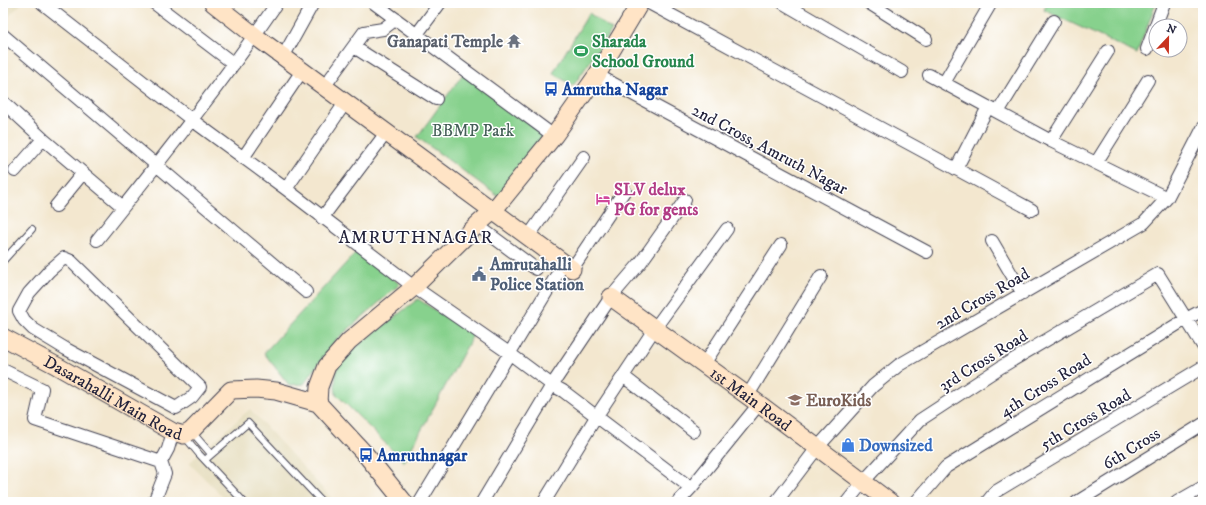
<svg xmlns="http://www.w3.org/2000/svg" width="1206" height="505" viewBox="0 0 1206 505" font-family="'IM FELL DW Pica',serif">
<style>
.built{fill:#e4dbba}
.green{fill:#87d18d;stroke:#547a64}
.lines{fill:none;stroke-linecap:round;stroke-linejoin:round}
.lane-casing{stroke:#414051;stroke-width:8}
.street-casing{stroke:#414051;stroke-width:14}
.secondary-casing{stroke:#414051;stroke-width:19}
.lane{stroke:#fff;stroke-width:6}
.street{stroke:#fff;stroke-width:12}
.secondary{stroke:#ffe4c6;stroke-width:17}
.labels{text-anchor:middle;stroke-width:3;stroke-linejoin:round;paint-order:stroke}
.worship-label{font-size:17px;font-weight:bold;fill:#5b616d;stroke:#fff;text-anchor:end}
.leisure-label{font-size:17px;font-weight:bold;fill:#27864d;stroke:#fff;text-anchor:start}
.transit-label{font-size:17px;font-weight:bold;fill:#164399;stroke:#fff;text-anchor:start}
.park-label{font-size:17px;fill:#455f58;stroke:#fff}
.street-label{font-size:17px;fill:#22223b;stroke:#fff}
.hotel-label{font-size:17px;font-weight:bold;fill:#b23c85;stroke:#fff;text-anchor:start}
.service-label{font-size:17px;font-weight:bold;fill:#4e5e75;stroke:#fff;text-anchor:start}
.education-label{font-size:17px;font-weight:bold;fill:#785e54;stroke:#fff;text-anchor:start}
.shop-label{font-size:17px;font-weight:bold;fill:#366cbe;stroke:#fff;text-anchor:start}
.neighbourhood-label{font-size:18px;letter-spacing:1px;fill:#22223b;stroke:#fff}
</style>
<rect width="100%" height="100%" fill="#fff"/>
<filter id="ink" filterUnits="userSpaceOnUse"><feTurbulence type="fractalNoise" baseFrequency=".025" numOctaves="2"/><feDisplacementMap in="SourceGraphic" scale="8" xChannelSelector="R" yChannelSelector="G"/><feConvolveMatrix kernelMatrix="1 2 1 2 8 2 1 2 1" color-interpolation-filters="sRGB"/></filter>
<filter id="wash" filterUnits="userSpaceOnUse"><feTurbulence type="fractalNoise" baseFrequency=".012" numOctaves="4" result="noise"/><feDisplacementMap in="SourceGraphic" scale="16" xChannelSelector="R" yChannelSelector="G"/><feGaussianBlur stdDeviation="0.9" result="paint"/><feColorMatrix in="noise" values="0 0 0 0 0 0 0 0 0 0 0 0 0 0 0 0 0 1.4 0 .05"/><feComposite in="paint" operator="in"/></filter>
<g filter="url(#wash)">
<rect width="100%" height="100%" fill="#f3e7cf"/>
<path class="built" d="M3,3H22L3,22Z
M250,409L335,502H228L189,463Z"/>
<path class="green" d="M1047,3H1156L1137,54L1044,10Z
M589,13L612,30L573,86L553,73Z
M463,74L545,135L499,197L417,137Z
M357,251L400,284L335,341L304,384L289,385L264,353Z
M418,299L473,335L404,462L336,394L335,387L336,372L339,365L348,353Z"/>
</g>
<g filter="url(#ink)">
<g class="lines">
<defs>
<path id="lane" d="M3,261L32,229
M192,432L211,454
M185,437L199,454L244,502
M205,460L248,423L322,502"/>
<path id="street" d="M42,3L192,120L286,189L414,287L509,353L552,385L563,391L691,488
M154,3L234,64
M374,3L554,136
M649,3L1032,210
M783,3L902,72
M869,3L926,39
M417,34L440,3
M3,35L306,292
M354,47L436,99
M1147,49L1164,3
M283,57L313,3
M597,75L927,252
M929,75L988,107
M944,83L991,3
M324,87L364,32L383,29L396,19
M3,102L43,139L123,207
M998,112L1054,21
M1051,141L1108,51
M243,158L302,71
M1096,163L1148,80
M956,169L988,107L1051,141L1167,198
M15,171L43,139
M286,189L345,103
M56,206L83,173
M322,218L386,133
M477,225L536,269
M528,237L584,157
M97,240C159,162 221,85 277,3
M992,241L1023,294
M64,258L71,261L200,387L192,397L176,408L66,349L33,329L24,320L19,311L29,293L49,271Z
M572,269L625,190
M704,364L781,245
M3,370L42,389L35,420L161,462L165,474L154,502
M623,376L694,431
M748,395L821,276
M161,462L168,449L173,432
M420,502L564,263
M482,502L552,385L611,297L641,262L685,200
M544,502L596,417L655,328L727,229
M678,502L691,488L759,404
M776,502L817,448L873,386L899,365L1144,223L1167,198L1203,128
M847,502L863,482L920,420L1001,367L1158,274L1203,346
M916,502L946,467L1186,319L1203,310
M987,502L995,492L1203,367
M1077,502L1203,424
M1177,502L1203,487"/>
<g id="secondary">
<path d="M213,3L255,36L572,269"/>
<path id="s1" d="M611,297L759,404L890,502"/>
<path id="s2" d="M3,337L57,366L173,432L184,435L191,431L231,390L256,389L276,391L318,403L366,455L404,502"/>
<path d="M318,403L319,387L327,366L349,341L414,287L477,225L493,211L554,136L597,75L640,3"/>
</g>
</defs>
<use href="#lane" class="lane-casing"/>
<use href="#street" class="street-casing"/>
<use href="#secondary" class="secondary-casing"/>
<use href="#lane" class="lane"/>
<use href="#street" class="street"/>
<use href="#secondary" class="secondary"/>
</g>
</g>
<defs>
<symbol id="temple-bare" viewBox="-9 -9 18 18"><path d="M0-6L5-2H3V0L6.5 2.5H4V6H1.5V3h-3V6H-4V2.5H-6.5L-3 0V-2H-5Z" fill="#6b7280" stroke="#fff" stroke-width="2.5" paint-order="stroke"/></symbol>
<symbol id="stadium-bare" viewBox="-9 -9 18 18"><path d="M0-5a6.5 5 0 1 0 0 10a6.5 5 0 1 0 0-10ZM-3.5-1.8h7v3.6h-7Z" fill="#2e9e5b" stroke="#fff" stroke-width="2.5" paint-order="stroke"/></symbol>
<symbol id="bus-bare" viewBox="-9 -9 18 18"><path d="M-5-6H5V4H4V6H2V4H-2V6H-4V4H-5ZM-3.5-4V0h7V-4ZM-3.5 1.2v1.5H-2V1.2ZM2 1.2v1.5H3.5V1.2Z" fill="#1a4fb4" stroke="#fff" stroke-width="2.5" paint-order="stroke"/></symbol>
<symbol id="hotel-bare" viewBox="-9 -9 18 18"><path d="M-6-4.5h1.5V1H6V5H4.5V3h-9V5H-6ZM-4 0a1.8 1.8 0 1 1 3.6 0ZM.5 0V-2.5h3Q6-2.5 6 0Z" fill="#d1479c" stroke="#fff" stroke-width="2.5" paint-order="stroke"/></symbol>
<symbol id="civic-bare" viewBox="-9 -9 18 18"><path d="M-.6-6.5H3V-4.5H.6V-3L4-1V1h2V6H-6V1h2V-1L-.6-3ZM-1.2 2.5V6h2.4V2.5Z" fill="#5c6f8a" stroke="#fff" stroke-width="2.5" paint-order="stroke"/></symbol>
<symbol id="school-bare" viewBox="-9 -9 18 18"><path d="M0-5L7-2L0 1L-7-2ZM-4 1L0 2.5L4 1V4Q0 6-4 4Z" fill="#8d6e63" stroke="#fff" stroke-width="2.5" paint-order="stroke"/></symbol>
<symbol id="shop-bare" viewBox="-9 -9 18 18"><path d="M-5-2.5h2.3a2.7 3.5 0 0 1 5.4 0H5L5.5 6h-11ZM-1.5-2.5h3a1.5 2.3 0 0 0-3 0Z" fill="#3f7fe0" stroke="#fff" stroke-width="2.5" paint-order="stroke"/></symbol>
</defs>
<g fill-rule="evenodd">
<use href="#temple-bare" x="504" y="31" width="20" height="20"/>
<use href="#stadium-bare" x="571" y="41" width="20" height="20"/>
<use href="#bus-bare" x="541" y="79" width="20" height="20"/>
<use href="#hotel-bare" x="593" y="189" width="20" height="20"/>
<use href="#civic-bare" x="469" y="264" width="20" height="20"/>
<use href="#school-bare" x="785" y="390" width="20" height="20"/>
<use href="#shop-bare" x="838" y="435" width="20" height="20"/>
<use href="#bus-bare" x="356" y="445" width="20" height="20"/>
</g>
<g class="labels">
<g class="worship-label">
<text x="503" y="47">Ganapati Temple</text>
</g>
<g class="leisure-label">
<text x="592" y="47">Sharada<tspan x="592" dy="20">School Ground</tspan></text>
</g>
<g class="transit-label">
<text x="562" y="95">Amrutha Nagar</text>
<text x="377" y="461">Amruthnagar</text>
</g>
<g class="park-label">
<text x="473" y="136">BBMP Park</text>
</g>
<g class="street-label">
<text transform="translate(770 149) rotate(28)" y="6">2nd Cross, Amruth Nagar</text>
<text transform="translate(982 298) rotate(-30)" y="6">2nd Cross Road</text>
<text transform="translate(983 360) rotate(-32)" y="6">3rd Cross Road</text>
<text transform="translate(1045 385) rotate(-32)" y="6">4th Cross Road</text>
<text dy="6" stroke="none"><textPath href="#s2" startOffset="126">Dasarahalli Main Road</textPath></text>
<text dy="6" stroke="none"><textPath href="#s1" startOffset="173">1st Main Road</textPath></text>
<text transform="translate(1085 419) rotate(-31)" y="6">5th Cross Road</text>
<text transform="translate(1131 448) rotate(-32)" y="6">6th Cross</text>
</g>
<g class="hotel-label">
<text x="614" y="195">SLV delux<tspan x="614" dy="20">PG for gents</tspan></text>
</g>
<g class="service-label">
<text x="490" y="270">Amrutahalli<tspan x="490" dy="20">Police Station</tspan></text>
</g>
<g class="education-label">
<text x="806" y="406">EuroKids</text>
</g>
<g class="shop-label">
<text x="859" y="451">Downsized</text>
</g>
<g class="neighbourhood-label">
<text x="416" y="243">AMRUTHNAGAR</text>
</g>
</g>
<rect width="1206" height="505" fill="none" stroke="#fff" stroke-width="16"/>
<g transform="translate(1168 38) rotate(22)"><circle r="19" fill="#ffffff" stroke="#a7a7b1"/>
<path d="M0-3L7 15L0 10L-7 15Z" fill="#c8321e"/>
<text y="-6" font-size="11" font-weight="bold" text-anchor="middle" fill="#22223b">N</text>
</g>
</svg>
